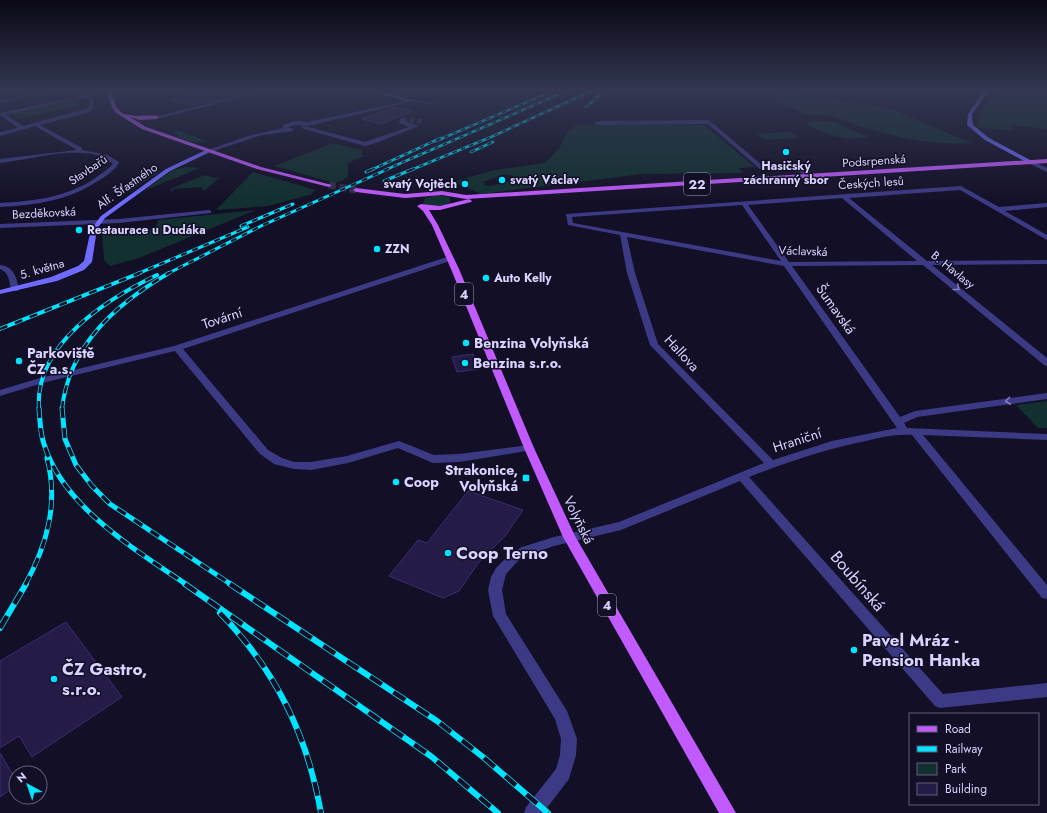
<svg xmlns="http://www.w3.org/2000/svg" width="1047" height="813" viewBox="0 0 1047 813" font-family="Jost,sans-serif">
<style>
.green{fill:#12302f;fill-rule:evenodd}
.building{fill:#241b47;stroke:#3b2d73}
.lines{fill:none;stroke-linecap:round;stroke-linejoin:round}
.street-tunnel{stroke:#312d47;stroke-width:5;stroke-dasharray:5 2.5;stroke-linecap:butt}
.primary-tunnel{stroke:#312d47;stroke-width:7;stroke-dasharray:7 3.5;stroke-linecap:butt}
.street{fill:#3d3a85;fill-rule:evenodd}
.secondary{fill:#6f6bff;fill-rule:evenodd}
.primary{fill:#c25bff;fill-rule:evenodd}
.rail-far4-casing{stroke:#00e5ff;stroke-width:2.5}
.rail-far3-casing{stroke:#00e5ff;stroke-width:3}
.rail-far2-casing{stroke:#00e5ff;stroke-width:4}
.rail-far1-casing{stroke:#00e5ff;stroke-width:5}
.rail-casing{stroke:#00e5ff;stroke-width:6}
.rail-far4{stroke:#130f26;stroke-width:1.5;stroke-dasharray:4.5;stroke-linecap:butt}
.rail-far3{stroke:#130f26;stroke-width:2;stroke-dasharray:6;stroke-linecap:butt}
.rail-far2{stroke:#130f26;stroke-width:2.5;stroke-dasharray:8;stroke-linecap:butt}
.rail-far1{stroke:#130f26;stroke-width:3.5;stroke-dasharray:10;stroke-linecap:butt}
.rail{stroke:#130f26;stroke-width:4.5;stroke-dasharray:14;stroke-linecap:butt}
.oneway{stroke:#837fbc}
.poi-dot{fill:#00e5ff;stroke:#130f26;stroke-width:1.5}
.labels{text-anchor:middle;stroke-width:3;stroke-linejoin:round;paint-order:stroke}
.far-street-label{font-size:12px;fill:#d9d4ff;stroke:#130f26}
.far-poi-label{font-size:12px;font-weight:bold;fill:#d9d4ff;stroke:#130f26;text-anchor:start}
.shield{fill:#130f26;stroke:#9e99be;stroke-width:1}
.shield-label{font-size:13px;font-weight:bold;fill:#d9d4ff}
.street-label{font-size:14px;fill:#d9d4ff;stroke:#130f26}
.poi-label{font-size:14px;font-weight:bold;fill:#d9d4ff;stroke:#130f26;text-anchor:start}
.near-poi-label{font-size:17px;font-weight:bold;fill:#d9d4ff;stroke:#130f26;text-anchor:start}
.near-street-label{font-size:17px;fill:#d9d4ff;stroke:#130f26}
</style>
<rect width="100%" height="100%" fill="#130f26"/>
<path class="green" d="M721,89H776L787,93L888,108L972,143C937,146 900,138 866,128C855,125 843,119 832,116C823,114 815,116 807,114C794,111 783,101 769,100L773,92Z
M1022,89H1047V108L1035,105L1047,108V129L1012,125V131L977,127L982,109L994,96Z
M79,99L77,106L13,120L23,115L17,117L10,113L5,115L12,112Z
M815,121L834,122L868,137C846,142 827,135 807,125L808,122Z
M577,125H704L755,167L739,168L743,173L642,174L481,194L458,184L460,183L455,181L495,170L545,163L560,147L566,133ZM505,174L515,176L512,178L514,180L491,186L483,185L486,184L483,182Z
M177,130L204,140L206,141C196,144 181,141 175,132Z
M791,132L799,138L765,140L757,134Z
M333,143L361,150L363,152L361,155L364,156L348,163V176L342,181L334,183L274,166Z
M186,167L200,168L143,191L173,170Z
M151,171H160L129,192L120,191Z
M253,172L316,190L311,193L313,194L268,206L216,210Z
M205,175L214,178L220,177L205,190H202L203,187L174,189L172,192L170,191L172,188Z
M437,195L449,197L451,201C446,208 430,207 423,203L425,198Z
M256,210L139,258L110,266L104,260L102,235L155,229L158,220Z
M1047,401V428H1038L1016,405Z"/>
<path class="building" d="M212,89H244V93L190,106L170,99Z
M395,107L413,111L381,124L362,119Z
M473,354L479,369L457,372L452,357Z
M468,491L523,510L505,536L479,562L459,591L443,598L389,576L418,540L427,543Z
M66,622L122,697L32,757L19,736L0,748V661Z
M0,753L16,780V786L0,797Z"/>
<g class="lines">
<path class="street-tunnel" d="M402,120L420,121L422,122L420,124"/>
<path class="primary-tunnel" d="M329,185L356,190"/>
<path class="street" d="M0,89H6L0,91Z
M54,89H65L0,103V101Z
M265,89H274L157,119L154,117Z
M90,95L94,99L93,109L90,112L40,125L82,148V150L107,155L119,162L117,166C112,172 105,177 98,181C67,201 36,205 0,207V203C34,201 64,198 94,179C100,174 108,170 113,164C90,141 30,160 0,163V159L77,150L35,126L0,136V132L18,128L0,115V113L80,96ZM80,98H87L90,99L89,108L23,126L6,115Z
M409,99L437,104L435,105L409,101L394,106L307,126L295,125L288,127L293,129V131L262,135L210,152L205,151L248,136L283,128V125L295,121L307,122L393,104Z
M400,119H404V121L419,126L376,143L365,146L301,128L304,126L365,142L409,127L399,123Z
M709,120L763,166L794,167L808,171L815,176L810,177C791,166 779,172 760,169L708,124L597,125L594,123L597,121Z
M1030,160L1047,168V172L1028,163L1027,162Z
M961,186L999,207L1047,203V207L1005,211L1047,235V240L960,190L849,198L927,261L1047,260V264L932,265L1047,358V366L1044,365L923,265L792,266L900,417L915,411L1047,393V399L917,417L904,423L907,428L1047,434V440L923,435L1047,585V599L1042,598L912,435C896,434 881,437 866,441C826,449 787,462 749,477L943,694L1047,683V697L940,708L935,706L740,481L621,530L554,546L531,554L519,560L506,574L502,590L506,614L567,711L577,739L576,755L569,779L543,813H524L526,807L556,769L560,755L561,739L555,719L493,616L488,590L491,577L496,568L510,554L522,547L554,537L619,522L764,463L650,345L627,273L620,235L568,225L566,214ZM842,198L917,261L789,262L748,205ZM742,205L781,261L573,223L572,217ZM627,237L784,266L897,428L832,441L773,460L658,344L635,273Z
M209,210L211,211V213L119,223L0,228V224L119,219Z
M450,256H453V260L183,349L268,450L282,458L294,462H311L347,456L399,441L434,455L459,454L529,445L534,448L533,450L459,462L433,463L398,448L348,463L311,470L294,469L274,464L260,454L175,351L46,382L0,396V390L40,378L174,346Z
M0,265C14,267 16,276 19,289L18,291H15L11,289C9,281 9,272 0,269Z"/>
<path class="secondary" d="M361,89H371L411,100L409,101Z
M985,89H990L972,114L973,125L989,138L1032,161V163H1028L985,140L967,125L968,114Z
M208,149L210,150V152L170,171L105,218L97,229L92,262L84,270L57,281L0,294V290L51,277L78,266L84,261L91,229L101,216L166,169Z"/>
<path class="primary" d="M106,89H110C112,95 114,102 117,108C125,120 146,114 159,116L157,119L140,120L130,117L146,127L261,167L332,185L329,187L257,169L142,129L116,113L112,107Z
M1047,159V163L466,199L442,195L405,198L356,192L353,190L356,188L405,194L442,191L466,195Z
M469,199L472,201L471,202L440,210H429L438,225L459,269L534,448L575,536L736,813H719L563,537L524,448L451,269L432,225L423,211L417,206L421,204L440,206Z"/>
<defs>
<path id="rail-far4" d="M586,107L606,89
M436,141L546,94
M471,152L493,142
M371,170L441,138
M385,170L571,89
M411,170L491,137L596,89"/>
<path id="rail-far3" d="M366,172L373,169
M384,181L413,169
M241,226L293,204
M137,274L248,227
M167,274L261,226L388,169"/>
<path id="rail-far2" d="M0,329L140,273
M39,409C34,344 107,299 157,275
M62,409C69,345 116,304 169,273"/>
<path id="rail-far1" d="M39,408C40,420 40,433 44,444C63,507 136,550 187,585
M62,408L65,439L76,465L92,486L110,504L232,585
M25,585C47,545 59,503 47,458"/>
<path id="rail" d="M185,584L432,757L498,813
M230,584L437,721L483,757L548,813
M220,613C276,671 307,734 321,813
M0,628L26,584"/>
</defs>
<use href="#rail-far4" class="rail-far4-casing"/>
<use href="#rail-far3" class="rail-far3-casing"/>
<use href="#rail-far2" class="rail-far2-casing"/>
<use href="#rail-far1" class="rail-far1-casing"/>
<use href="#rail" class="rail-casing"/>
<use href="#rail-far4" class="rail-far4"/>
<use href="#rail-far3" class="rail-far3"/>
<use href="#rail-far2" class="rail-far2"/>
<use href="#rail-far1" class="rail-far1"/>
<use href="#rail" class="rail"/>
</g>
<defs><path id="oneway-chevron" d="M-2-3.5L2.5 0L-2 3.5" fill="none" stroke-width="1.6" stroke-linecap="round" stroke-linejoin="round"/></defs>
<g class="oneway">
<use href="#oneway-chevron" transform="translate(957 288) rotate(39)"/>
<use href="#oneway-chevron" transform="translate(1008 401) rotate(173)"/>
</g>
<linearGradient id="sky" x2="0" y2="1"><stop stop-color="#0a0815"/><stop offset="0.44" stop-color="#333752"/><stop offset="1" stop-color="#333752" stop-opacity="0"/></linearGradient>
<rect width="1047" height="203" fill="url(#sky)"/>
<g class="poi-dot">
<circle cx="786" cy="152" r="4"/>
<circle cx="502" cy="180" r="4"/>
<circle cx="465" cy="184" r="4"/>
<circle cx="79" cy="230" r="4"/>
<circle cx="377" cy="249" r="4"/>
<circle cx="486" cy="278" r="4"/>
<circle cx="466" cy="343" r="4"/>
<circle cx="19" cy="361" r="4"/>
<circle cx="465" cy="363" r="4"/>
<rect x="522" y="474" width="8" height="8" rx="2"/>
<circle cx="396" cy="482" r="4"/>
<circle cx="448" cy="553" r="4"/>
<circle cx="854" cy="650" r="4"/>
<circle cx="54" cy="679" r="4"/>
</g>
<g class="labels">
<g class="far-street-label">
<text transform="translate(874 161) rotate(-4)" y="4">Podsrpenská</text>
<text transform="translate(88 170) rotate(-34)" y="4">Stavbařů</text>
<text transform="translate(871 183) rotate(-4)" y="4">Českých lesů</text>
<text transform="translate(127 186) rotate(-35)" y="4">Alf. Šťastného</text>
<text transform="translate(44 213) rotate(-3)" y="4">Bezděkovská</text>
<text transform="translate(803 251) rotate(2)" y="4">Václavská</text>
<text transform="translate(42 269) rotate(-16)" y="4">5. května</text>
<text transform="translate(953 270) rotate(39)" y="4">B. Havlasy</text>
</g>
<g class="far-poi-label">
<text x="786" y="170" text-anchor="middle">Hasičský<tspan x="786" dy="14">záchranný sbor</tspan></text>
<text x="510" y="184">svatý Václav</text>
<text x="457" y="188" text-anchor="end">svatý Vojtěch</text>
<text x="87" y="234">Restaurace u Dudáka</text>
<text x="385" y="253">ZZN</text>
<text x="494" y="282">Auto Kelly</text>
</g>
<g class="shield">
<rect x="684" y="173" width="26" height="22" rx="3"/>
<rect x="455" y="283" width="18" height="22" rx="3"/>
<rect x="598" y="594" width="18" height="22" rx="3"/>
</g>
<g class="shield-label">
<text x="697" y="189">22</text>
<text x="464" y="299">4</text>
<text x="607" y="610">4</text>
</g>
<g class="street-label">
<text transform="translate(836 309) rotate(55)" y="5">Šumavská</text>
<text transform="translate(222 318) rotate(-18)" y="5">Tovární</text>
<text transform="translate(682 353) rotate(47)" y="5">Hallova</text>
<text transform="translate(797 440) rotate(-18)" y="5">Hraniční</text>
<text transform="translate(579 520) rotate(64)" y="5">Volyňská</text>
</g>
<g class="poi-label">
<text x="474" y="348">Benzina Volyňská</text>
<text x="27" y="358">Parkoviště<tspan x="27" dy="16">ČZ a.s.</tspan></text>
<text x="473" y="368">Benzina s.r.o.</text>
<text x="518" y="475" text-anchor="end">Strakonice,<tspan x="518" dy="16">Volyňská</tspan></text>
<text x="404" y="487">Coop</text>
</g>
<g class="near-poi-label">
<text x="456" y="559">Coop Terno</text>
<text x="862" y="646">Pavel Mráz -<tspan x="862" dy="20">Pension Hanka</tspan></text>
<text x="62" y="675">ČZ Gastro,<tspan x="62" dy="20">s.r.o.</tspan></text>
</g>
<g class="near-street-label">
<text transform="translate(858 581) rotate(49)" y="6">Boubínská</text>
</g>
</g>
<rect x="909" y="713" width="130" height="92" fill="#130f26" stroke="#625e7d"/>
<rect x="917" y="726" width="20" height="6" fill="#c25bff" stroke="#625e7d"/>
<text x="945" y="733" font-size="12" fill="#d9d4ff">Road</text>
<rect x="917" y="746" width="20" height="6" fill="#00e5ff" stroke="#625e7d"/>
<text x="945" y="753" font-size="12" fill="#d9d4ff">Railway</text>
<rect x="917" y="763" width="20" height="12" fill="#12302f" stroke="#625e7d"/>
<text x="945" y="773" font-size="12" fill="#d9d4ff">Park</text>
<rect x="917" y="783" width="20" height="12" fill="#241b47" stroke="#625e7d"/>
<text x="945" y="793" font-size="12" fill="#d9d4ff">Building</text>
<g transform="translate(28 785) rotate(320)"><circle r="19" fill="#130f26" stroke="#625e7d"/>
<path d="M0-3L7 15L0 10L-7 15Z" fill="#00e5ff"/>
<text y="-6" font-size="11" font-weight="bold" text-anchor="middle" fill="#d9d4ff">N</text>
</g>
</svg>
